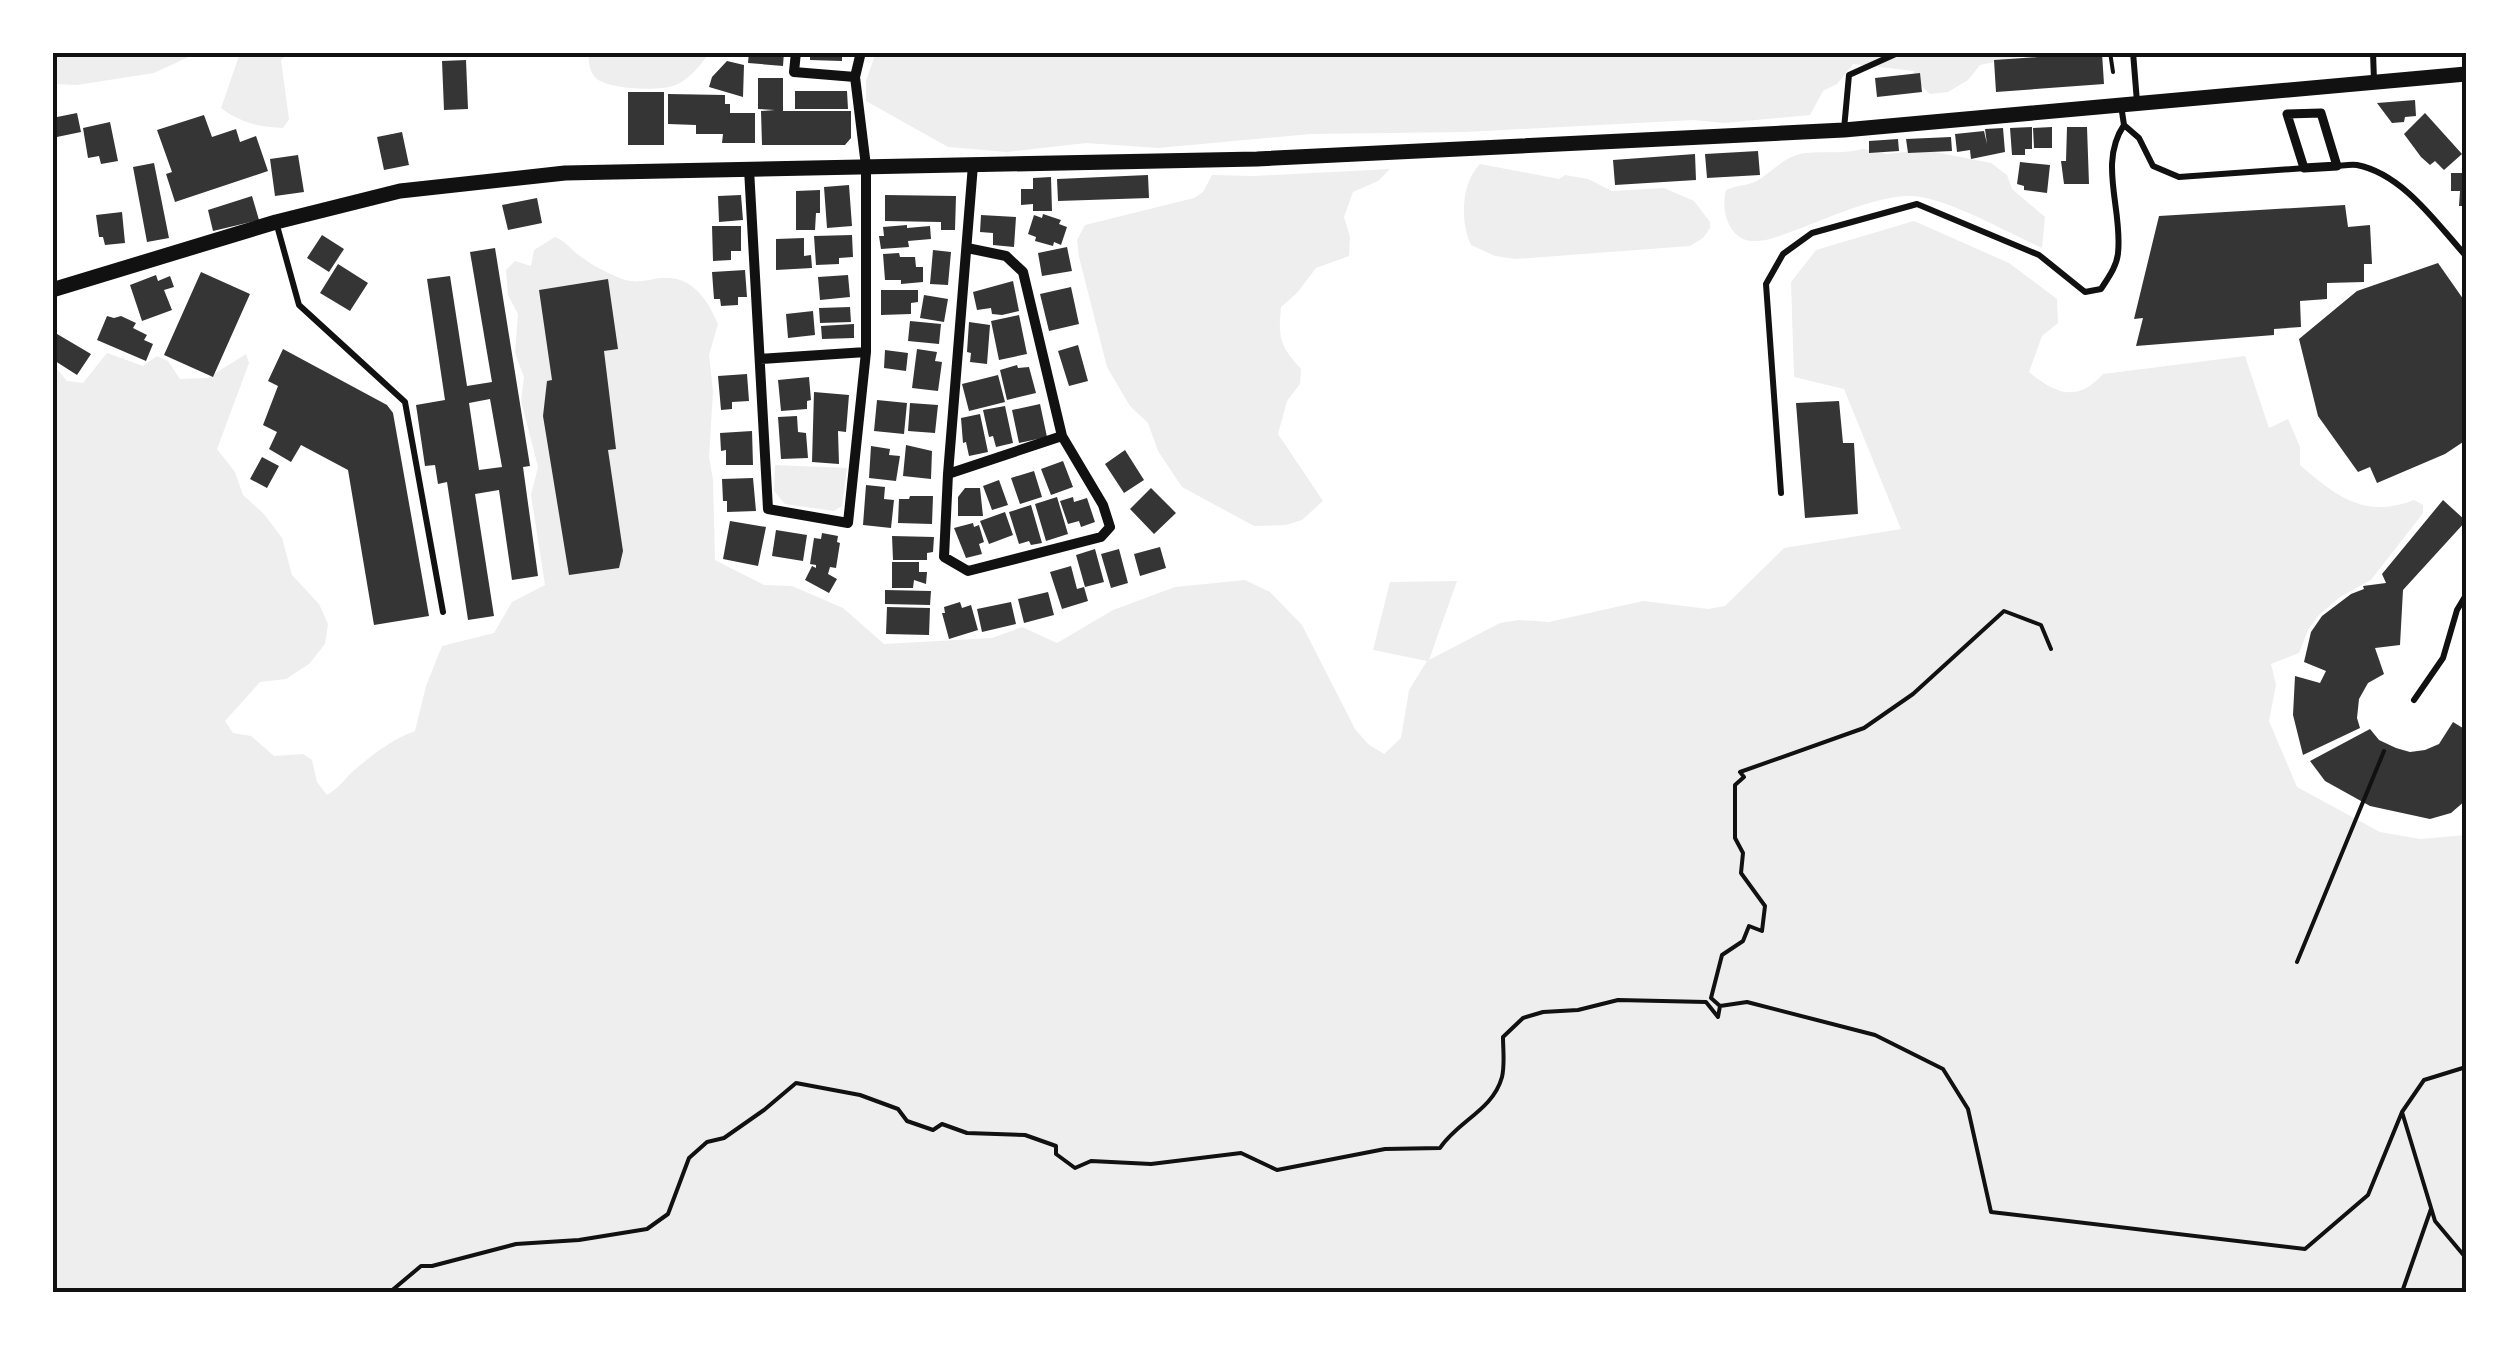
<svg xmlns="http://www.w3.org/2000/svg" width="2519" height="1345" viewBox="0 0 2519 1345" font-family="'Source Sans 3',sans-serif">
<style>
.green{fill:#eee}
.building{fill:#353535;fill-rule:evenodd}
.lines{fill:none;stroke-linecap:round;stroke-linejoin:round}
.path{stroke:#111;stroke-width:4}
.service{stroke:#111;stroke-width:6}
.pedestrian{stroke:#111;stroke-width:9}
.minor{stroke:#111;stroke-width:10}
.tertiary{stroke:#111;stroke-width:15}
.neatline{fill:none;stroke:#111;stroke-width:4}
</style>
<rect width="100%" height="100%" fill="#fff"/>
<path class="green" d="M53,52H197V53L154,73L77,85L53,84Z
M876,52L2037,53L1980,65L1968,80L1948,92L1930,94L1913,78L1914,71L1853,64L1837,84L1823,91L1810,115L1724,123L1694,120L1466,132L1311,134L1158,148L1086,143L1007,152L948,147L866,101V81Z
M240,53H289L281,60L289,119L283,128C259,127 241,123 221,108Z
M588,53V52L709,53C701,65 688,81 673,86C658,91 604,90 594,76C589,70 589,60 588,53Z
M1863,149L1887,154L1924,150L1991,163L2007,175L2012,189L2045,217L2042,248C2009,233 1945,197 1912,196C1877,195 1826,219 1793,231C1781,235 1769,241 1756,241C1730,243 1720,211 1726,190C1736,185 1747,186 1757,181C1773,171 1786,155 1806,153C1825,151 1844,154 1863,149Z
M1480,164L1559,179L1565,175L1588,179L1612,191L1664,188L1694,201L1710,222V228L1703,238L1690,246L1516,259L1495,256L1471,245C1460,222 1461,183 1480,164Z
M1390,169L1378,181L1353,192L1344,217L1350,237L1349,256L1316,268L1297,293L1281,307C1278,338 1280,346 1301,369L1300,384L1287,401L1278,434L1323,501L1302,520L1286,525L1254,526L1182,487L1158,451L1148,423L1130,406L1107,367L1079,257L1077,240L1085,225L1194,198L1203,192L1212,175L1255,176Z
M1914,221L2009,263L2057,299L2058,323L2042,336L2029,372C2056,394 2077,403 2103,374L2245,356L2269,428L2288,419L2300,447V465C2337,497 2365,519 2414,500L2423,505V513L2371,580L2340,597L2319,615L2308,630L2299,653L2271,664L2276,685L2269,721L2297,787L2380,832L2420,839L2466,835V1292H53L52,363L67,381L83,383L107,353L143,366L157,356L168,361L180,379L208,378L246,354L249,363L217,449L235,472L243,495L264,514L282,538L292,575L319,604L328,624L325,644L309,664L286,679L260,682L225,721L233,733L251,736L274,756L303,754L312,760L317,782L327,795C341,787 346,776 358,767C376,752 393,739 415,731L426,686L442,646L494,633L512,602L545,585L531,495L538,467L521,401L524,377L515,353L518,314L508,295L506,270L515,261L531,266L534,250L555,237C567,242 570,249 580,256C591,265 608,273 622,279C637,284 645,280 661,278C692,275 707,299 718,324L709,355L713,391L709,457L713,480L715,560L764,585L792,586L843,608L884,644L992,638L1022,627L1057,643L1113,610L1175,587L1245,580L1270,592L1302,625L1355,729L1368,744L1384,754L1401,738L1409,690L1427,661L1373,650L1390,582L1457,581L1429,660L1500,623L1519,620L1549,622L1643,601L1708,609L1725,606L1784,548L1901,529L1844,389L1794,377L1791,282L1816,250Z
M775,465L847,468L842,506L834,511L785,504L774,491Z"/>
<path class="building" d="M749,52H784L783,66L748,63Z
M810,52H842V61L810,60Z
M2038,52H2059L2060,56L2102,53L2104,84L1996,92L1994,60L2038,57Z
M466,60L468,109L444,110L442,61Z
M727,61L744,65L743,97L709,87L712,77Z
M1920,73L1922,92L1877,97L1875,78Z
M758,78H783V111H851V138L845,145H762L761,111L775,110L758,109Z
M795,91H847L848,109H795Z
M628,92H664V145H628Z
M668,94L725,95V104H730V113H755V143H722L723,134H696V125L668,124Z
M2415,100L2416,116L2405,117L2404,122L2392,123L2377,103Z
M77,113L81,132L52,138V118Z
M2425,113L2462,154L2444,170L2435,161L2430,165L2421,157L2404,134Z
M204,115L212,137L236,129L240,142L256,136L268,171L175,202L166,174L172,172L157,130Z
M110,122L118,161L101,164L99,156L88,158L83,128Z
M2032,127V149H2025V155H2012L2010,128Z
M2052,127V148H2034L2033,128Z
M2067,127H2087L2089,184H2064L2061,161H2066Z
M2003,128L2005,152L1971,159L1970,150L1957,152L1955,134L1984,131L1987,144L1985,129Z
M402,132L409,165L384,170L377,137Z
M1951,137L1952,151L1908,153L1906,139Z
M1898,139L1899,151L1869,153V141Z
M1758,151L1760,175L1707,178L1705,154Z
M1695,154L1696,180L1615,185L1613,160Z
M298,155L304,192L275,196L270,159Z
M2020,162L2050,165L2047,193L2024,190V186L2017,184Z
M154,163L169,238L147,242L133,167Z
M2451,173H2463L2466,206H2459L2460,191H2451Z
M1148,175L1149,198L1058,201L1057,179Z
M1051,177L1052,211H1033V204L1021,205V189H1033V178Z
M849,185L852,226L827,228L824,187Z
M820,190V213H816L815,230H796V191Z
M741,195L743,220L719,222L718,196Z
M885,195L956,196L955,230H941V222L885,221Z
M252,196L259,220L213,231L208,210Z
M537,198L542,223L508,230L502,205Z
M2345,205L2348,227L2370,225L2372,264H2364V282L2327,283V299L2300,301L2301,327L2274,329V335L2136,346L2143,318L2134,319L2159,216Z
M122,212L125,243L105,245L103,237H99L96,215Z
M1043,214L1061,220L1059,224L1067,227L1061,245L1054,242L1053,246L1035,241L1036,237L1028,234L1034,215L1042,218Z
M981,215L1016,217L1014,247L993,245V233L980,232Z
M907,225V228L930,226L931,239L908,241L909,247L881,249L879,236H884L883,227Z
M712,226H741V251H731V260L713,261Z
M322,235L344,249L329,272L307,258Z
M852,235L853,257L839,258V264L816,265L814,236Z
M804,238V256L811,255L812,268L776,270V239Z
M1067,247L1072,271L1042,276L1038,253Z
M495,248L530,466L523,467L538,576L512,580L499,490L475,494L494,616L468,620L447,482L438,484L435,465L425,466L416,405L445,400L427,279L450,276L467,386L492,382L470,252ZM490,399L502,467L479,470L469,403Z
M933,250L951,252L948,285L930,284Z
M899,253L900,257H915L916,267H923V282L901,284V280H885L883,254Z
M2438,263L2466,303V440L2445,454L2377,483L2370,467L2358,472L2318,416L2299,339L2357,291Z
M338,264L368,283L350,311L320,293Z
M745,270L747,297H738V305L721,306L720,299H714L712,272Z
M201,272L250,294L213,377L164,355Z
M156,275L158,281L170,276L174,287L164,290L172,310L142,321L130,285Z
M848,275L850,297L820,300L818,277Z
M608,279L618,349L604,351L616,449L608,450L623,551L619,568L569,575L543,416L547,381L552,380L539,290Z
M1013,281L1019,311L1002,315L992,314L991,308L977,310L973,292Z
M1071,287L1079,324L1049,331L1040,294Z
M881,290H918V302L911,303V314L881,315Z
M924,295L948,299L944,322L920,318Z
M850,307L851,322L820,323L819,308Z
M813,311L815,335L788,338L786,314Z
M1019,315L1027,354L999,360L991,321Z
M107,316L114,318L121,316L136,323L133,328L147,335L144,340L153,344L146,361L97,340Z
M910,321L941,324L939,344L908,341Z
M969,322L990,325L987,364L970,362L971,353L967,352Z
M854,324V338L822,339L821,326Z
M52,331L91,354L77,375L52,359Z
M1078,345L1088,381L1069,386L1058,351Z
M283,349L387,405L393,413L429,616L374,625L348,470L301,445L291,462L269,449L277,432L263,425L278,386L268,381Z
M917,349L937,352L935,361L942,362L938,391L912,388Z
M885,350L908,353L906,371L884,368Z
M1017,365L1018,368L1029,367L1036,393L1007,400L1000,370Z
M747,374L749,401L732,402V409L721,410L718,376Z
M998,375L1005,402L969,411L962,384Z
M809,377L811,400L807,401V409L781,411L778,380Z
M814,392L849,395L846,432L838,431L839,464L812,462Z
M877,400L907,403L904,434L874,431Z
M1839,401L1843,443H1854L1858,514L1805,518L1796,403Z
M910,403L938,405L935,433L908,431Z
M1040,404L1047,437L1019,443L1012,410Z
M1005,406L1013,443L996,447L993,436L989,437L983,410Z
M980,414L988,452L969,456L966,442L963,443L961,418Z
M797,416L798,432L806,433L808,458L781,459L778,417Z
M752,431L753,465H726V450L721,451L720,433Z
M906,445L932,451L931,479L903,476Z
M871,446L890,449L889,455L900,456L896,481L869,478Z
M1125,450L1144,480L1124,493L1105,464Z
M262,457L279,466L267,488L250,479Z
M1063,461L1073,487L1051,495L1041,469Z
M1034,471L1042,497L1020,504L1011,478Z
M753,478L756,511L727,512V501H723L722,479Z
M999,480L1008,505L992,510L983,486Z
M866,485L885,487L884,499L894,500L891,528L863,525Z
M965,488H980L983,516H958V497Z
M1151,488L1176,513L1154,534L1130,509Z
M910,496H933L932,524L898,523L899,499H909Z
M1057,497L1068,534L1046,541L1035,504Z
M1073,497L1074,502L1087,498L1095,522L1081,527L1079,521L1068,524L1060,501Z
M2443,500L2466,521L2403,590L2400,645L2375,648L2384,674L2368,683L2359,699L2357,718L2360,728L2303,755L2293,715L2295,676L2320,683L2326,671L2304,662L2311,632L2322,616L2351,594L2364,589L2363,586L2386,583L2382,574Z
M1031,505L1042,543L1031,545L1029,541L1019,544L1009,512Z
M1005,512L1013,535L989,544L980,521Z
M730,521L766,527L758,566L723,559Z
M973,523L974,527L979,525L984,542L979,544L982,554L966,558L954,528Z
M776,530L807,535L803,561L772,556Z
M822,533L838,536L837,542L840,543L836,568L830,567L828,574L837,579L829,593L805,580L812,566L816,568V565L810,564L814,538L821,539Z
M892,536L934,537L933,552L927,553V560H893Z
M1160,547L1166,568L1140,576L1134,554Z
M1095,549L1104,582L1085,587L1076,555Z
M1119,549L1128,583L1111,588L1101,554Z
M892,562H919V572H927L926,584L914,580L913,588H892Z
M1071,566L1077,589L1084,587L1088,601L1062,609L1050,572Z
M885,590L931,591L930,605L885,604Z
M1048,592L1054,615L1024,623L1018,599Z
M960,602L962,608L971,605L978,630L949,639L942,613H945L944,607Z
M1011,602L1016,624L982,632L977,609Z
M887,607L930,608L929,635L886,634Z
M2453,722L2466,730V800L2451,813L2430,819L2370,806L2325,781L2310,761L2370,729L2379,740L2396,748L2410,752L2425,750L2439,744Z"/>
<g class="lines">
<path class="path" d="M2110,52L2113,72
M2297,962L2384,751
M1720,1006L1747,1002L1875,1035L1943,1069L1968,1109L1991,1212L2305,1249L2368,1195L2402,1112
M2466,1067L2424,1080L2402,1112L2435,1221L2466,1258
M390,1292L421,1266H432L516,1244L579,1240L647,1229L668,1214L689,1158L707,1142L724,1138L764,1110L796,1083L860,1095L898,1109L907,1121L933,1130L942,1124L967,1133L1025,1135L1056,1146V1154L1075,1168L1091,1161L1151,1164L1241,1153L1277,1170L1385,1149L1440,1148C1458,1121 1493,1110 1502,1077C1505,1065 1503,1049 1503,1037L1523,1018L1543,1012L1578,1010L1618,1000L1706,1002L1718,1017L1720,1006L1711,998L1722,955L1743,941L1749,926L1762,931L1765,906L1741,873L1743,853L1735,838V785L1744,777L1740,772L1864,728L1913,694L2004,611L2041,625L2051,649
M2402,1292L2431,1209"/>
<path class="service" d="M2133,52L2137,102
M2373,52L2374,81
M2124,125L2139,138L2153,166L2179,177L2306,168
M1844,129L1849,75L1900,52
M2333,166C2340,166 2350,164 2357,165C2403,174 2437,224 2466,256
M276,222L299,305L405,402L443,612
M1781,493L1766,284L1783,254L1812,233L1917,204L2039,255L2085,292L2101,289C2108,278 2117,266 2118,253C2123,210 2098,163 2124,125L2121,105
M2414,700L2443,658L2457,610L2466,595"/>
<path class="pedestrian" d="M2321,113L2337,166L2304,168L2287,114Z"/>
<path class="minor" d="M796,52L794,72L855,77
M861,52L855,77L866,166V352
M749,169L768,509L848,523L866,352L760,359
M967,248L1006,256L1023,272L1062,436
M948,474L1062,436L1103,505L1110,527L1101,537L968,571L944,557L948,474L973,165"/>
<path class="tertiary" d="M52,290L276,222L400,191L565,173L1257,159L1844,130L2466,74"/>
</g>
<rect width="2519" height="1345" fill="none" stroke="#ffffff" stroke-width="110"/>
<rect x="55" y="55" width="2409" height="1235" class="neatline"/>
</svg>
